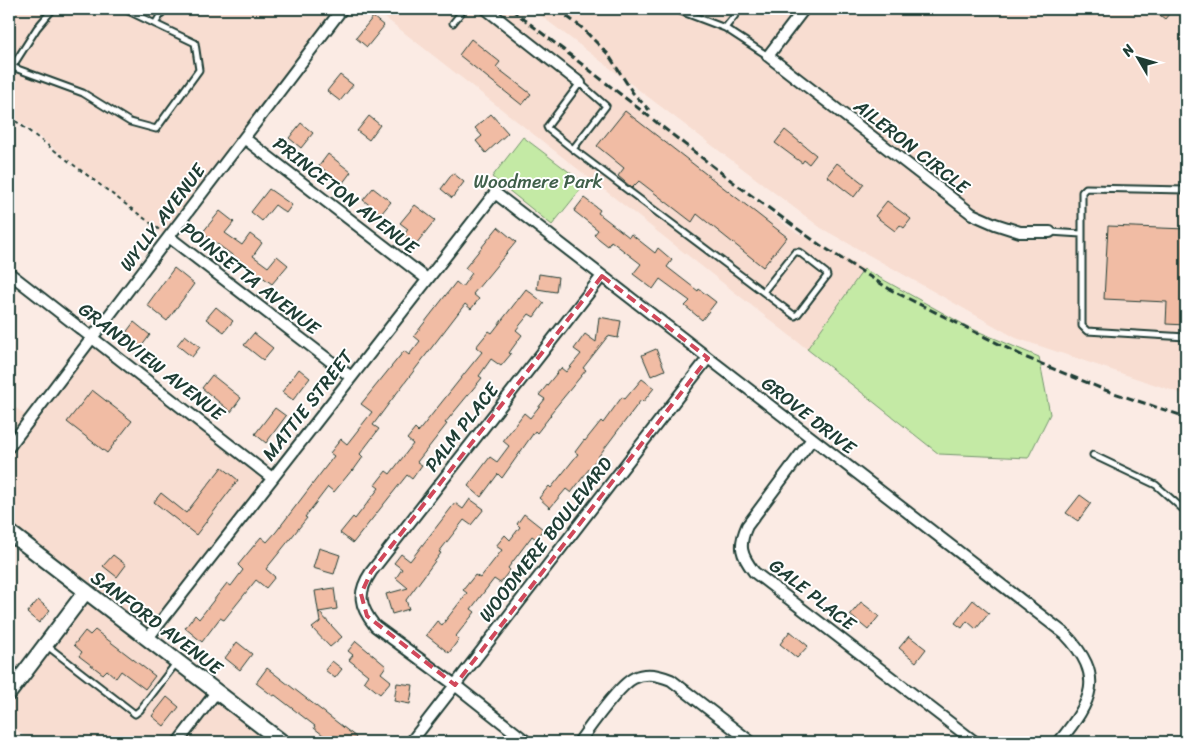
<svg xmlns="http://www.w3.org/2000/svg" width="1195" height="751" viewBox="0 0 1195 751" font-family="Sriracha,sans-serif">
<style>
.built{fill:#f8ddd1}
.green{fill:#c4eaa5;stroke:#72946c}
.building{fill:#f1bca4;stroke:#1f3d34}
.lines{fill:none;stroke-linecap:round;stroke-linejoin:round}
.service-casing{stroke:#1f3d34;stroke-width:9}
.minor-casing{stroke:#1f3d34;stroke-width:14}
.secondary-casing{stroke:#1f3d34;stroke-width:18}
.path{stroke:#1f3d34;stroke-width:2;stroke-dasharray:4 4;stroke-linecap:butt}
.service{stroke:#fff;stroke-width:5}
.minor{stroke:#fff;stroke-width:10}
.secondary{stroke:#fff;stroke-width:14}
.rail{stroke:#1f3d34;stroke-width:3;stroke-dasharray:8 4;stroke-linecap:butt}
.marked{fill:none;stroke:#d1495b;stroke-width:4;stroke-dasharray:10 6;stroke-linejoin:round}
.labels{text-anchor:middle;stroke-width:4;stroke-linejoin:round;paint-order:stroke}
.street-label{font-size:19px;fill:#1f3d34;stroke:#fff}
.park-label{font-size:19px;fill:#40604b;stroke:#fff}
</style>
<rect width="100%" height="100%" fill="#fbebe4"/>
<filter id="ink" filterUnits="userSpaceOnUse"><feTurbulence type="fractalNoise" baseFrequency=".02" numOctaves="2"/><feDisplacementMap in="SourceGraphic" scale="10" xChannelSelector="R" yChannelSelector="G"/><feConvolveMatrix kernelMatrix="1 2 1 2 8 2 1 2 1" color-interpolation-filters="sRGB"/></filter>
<g filter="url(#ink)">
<path class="built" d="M9,9H335L163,234L9,113Z
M374,9H477L581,91L588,83L495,9H513L791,229L864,269L807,349Z
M532,9H1186V395L1016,338L821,228Z
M94,345L264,479L146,630L9,525V457Z
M43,392L9,437V403L25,415Z
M88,600L208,692L170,742H32L9,724V703Z
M218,700L273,742H186Z"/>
<path class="green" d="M523,137L585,184L552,225L492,177Z
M864,269L970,328L1039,357L1050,414L1028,458L939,454L807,349Z"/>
<path class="building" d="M1152,9H1173L1165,19Z
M373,17L384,26L367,47L356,38Z
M471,39L500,62L496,67L531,94L522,105L459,55Z
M340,75L353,85L340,101L327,91Z
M625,111L787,237L763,267L697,214L692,222L639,181L632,188L618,176L624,168L597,146Z
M491,114L508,133L486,153L476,141L482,136L475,128Z
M369,116L380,125L369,140L357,131Z
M301,123L313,133L301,148L289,138Z
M785,130L816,155L809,164L804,160L802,163L775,143Z
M328,154L351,172L342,184L319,166Z
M837,163L864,184L854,197L827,176Z
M453,173L464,182L452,198L441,189Z
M373,188L391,202L381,214L363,200Z
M269,189L292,205L286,213L275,205L262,221L251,212Z
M584,198L600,210L598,213L629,237L631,234L655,253L658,248L672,260L667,267L698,291L699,289L716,302L702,320L685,306L690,301L660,279L653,289L633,274L641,264L611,241L608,246L594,235L598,230L574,211Z
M887,201L911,219L904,228L900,225L895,231L875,216Z
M415,205L435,220L416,244L404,235L408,229L400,223Z
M220,211L234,222L225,233L242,245L250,234L262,243L253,256L268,267L277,256L288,265L272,284L202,233Z
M1108,226L1186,229V325L1166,324L1167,302L1104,299Z
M498,227L516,242L473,294L479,299L471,309L465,304L390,402L373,425L379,429L360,454L363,457L353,471L352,470L334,492L328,487L305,517L307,518L266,569L275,577L266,588L256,580L224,620L220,618L202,642L185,628L195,615L199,619L227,583L231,586L243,570L238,565L261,537L267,542L276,532L334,456L330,453L341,439L347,444L372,412L361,404L404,351L409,355L420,341L414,336L456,282L462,287L472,273L465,268Z
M174,268L194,284L167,321L147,305Z
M539,274L558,277L556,292L537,289Z
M526,289L544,303L534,317L529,314L516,330L522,335L509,353L511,354L501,366L491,359L479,376L482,378L445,423L447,424L417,462L422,465L412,479L407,475L353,543L340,533L353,517L355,519L379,488L375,485L386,471L390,474L413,444L407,439L415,429L418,432L469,368L482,352L476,347L489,331L492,333Z
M216,307L233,321L224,332L206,319Z
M599,317L621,321L618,338L608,336L583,368L586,370L550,414L551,415L537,433L535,431L502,478L498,474L481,497L468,486L490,457L497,462L509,446L503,441L524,413L530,418L545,399L539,395L561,368L566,372L581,354L574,349L585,334L596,342Z
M134,322L150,335L141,347L125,334Z
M254,333L273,348L263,360L244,345Z
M185,335L200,347L192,357L177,345Z
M656,349L665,370L651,376L642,355Z
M299,369L310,378L293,400L282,392Z
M212,375L241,398L231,412L202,388Z
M642,379L654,388L643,402L641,400L616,433L571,493L566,489L550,508L539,498L549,486L551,488L578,454L575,452L584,440L585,441L601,421L603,423L622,397L625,399Z
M92,390L132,421L107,453L67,422Z
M275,408L286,416L266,443L255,434Z
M222,467L238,480L196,535L154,502L161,493L186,513Z
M1080,495L1091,503L1078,521L1066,513Z
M470,499L484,509L471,525L464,520L439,552L441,553L406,600L409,609L392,614L386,594L408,588L396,578L402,569L394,563L401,554L410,561L455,503L463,509Z
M524,514L543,529L536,539L532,536L508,568L510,570L500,583L494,579L471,609L475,612L456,636L459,639L449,653L426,635L437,621L442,625L467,593L463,590L475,575L480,578L502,550L496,546L505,535L510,540L520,527L517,524Z
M319,548L340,555L334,574L313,568Z
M113,555L126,565L117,577L103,566Z
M334,588L337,609L319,612L342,637L330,647L312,628L320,622L315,591Z
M38,600L50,610L39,623L27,613Z
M973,600L989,613L976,629L967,621L962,628L955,623Z
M861,602L879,616L868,630L850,615Z
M95,630L155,676L145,689L121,671L116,678L107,670L103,674L79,656L82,652L74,645L85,631L90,635Z
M790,631L808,646L797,658L780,644Z
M909,636L926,649L916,662L899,648Z
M356,641L386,666L381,673L391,681L380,694L364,681L368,675L349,660L353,655L348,651Z
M237,642L252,654L240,670L225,658Z
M332,661L342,669L335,678L325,670Z
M267,668L356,737L352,742H332L314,728L315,726L275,695L273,696L256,683Z
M397,683L413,685L410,704L394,701Z
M167,697L179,707L164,726L152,716Z"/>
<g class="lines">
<defs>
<path id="service" d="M675,9L725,28L768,56
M453,23L464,9
M155,24L164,9
M725,28L740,9
M12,67L83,93L130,122L156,129L199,70L195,43L124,9
M9,72L37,28L53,9
M573,149L606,106L580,83L547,127L548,129L573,149L763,292L795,316L798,314L827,276L826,273L799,252H795L763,292
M1186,190L1086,188L1082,192V326L1087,331L1186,337
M1050,232L1081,234
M1093,455L1156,485L1186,512
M46,645L135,714L140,710L177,662
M264,742L270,734"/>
<path id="minor" d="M486,9L580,83
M804,9L768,56L972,214L995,224L1020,232H1050
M244,138L427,279
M169,237L351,377
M9,273L272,478
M812,439L747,526C738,546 741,555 754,572L975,742
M9,447L342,9
M148,638L495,193L1065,634C1106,677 1092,701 1059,742
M178,742L217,691
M411,742L708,358
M527,742L455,685L375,626C359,606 357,593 371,572L602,276
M579,742C590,727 619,685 634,678C646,672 659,675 671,680L751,742"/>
<path id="secondary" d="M9,532L282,742
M9,693L86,591"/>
</defs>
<use href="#service" class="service-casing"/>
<use href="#minor" class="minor-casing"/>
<use href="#secondary" class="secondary-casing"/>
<path class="path" d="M9,116L161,231"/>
<use href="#service" class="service"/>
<use href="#minor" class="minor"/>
<use href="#secondary" class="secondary"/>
<path class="rail" d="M511,9L737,185L820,245L891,290L1027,358L1105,390L1186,417
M557,9L581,27L608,54L633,93L649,110"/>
</g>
</g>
<path class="marked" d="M602,276L708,358L455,685L367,616L361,594L371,572Z"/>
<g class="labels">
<g class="street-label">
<text transform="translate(912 146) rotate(38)" y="7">AILERON CIRCLE</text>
<text transform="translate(346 195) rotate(38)" y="7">PRINCETON AVENUE</text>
<text transform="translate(162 217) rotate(-53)" y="7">WYLLY AVENUE</text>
<text transform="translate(251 278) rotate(38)" y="7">POINSETTA AVENUE</text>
<text transform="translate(152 361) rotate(38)" y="7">GRANDVIEW AVENUE</text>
<text transform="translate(307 405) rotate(-52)" y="7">MATTIE STREET</text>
<text transform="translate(809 415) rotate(38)" y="7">GROVE DRIVE</text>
<text transform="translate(461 427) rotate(-52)" y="7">PALM PLACE</text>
<text transform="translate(545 539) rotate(-52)" y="7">WOODMERE BOULEVARD</text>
<text transform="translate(813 594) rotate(38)" y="7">GALE PLACE</text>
<text transform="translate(157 622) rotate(37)" y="7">SANFORD AVENUE</text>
</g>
<g class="park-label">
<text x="538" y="188">Woodmere Park</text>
</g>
</g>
<rect width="1195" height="751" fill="none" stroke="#fff" stroke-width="30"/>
<rect x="15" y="15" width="1165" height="721" fill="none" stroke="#1f3d34" stroke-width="2" filter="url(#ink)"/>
<g transform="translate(1138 58) rotate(308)" stroke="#ffffff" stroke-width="4" paint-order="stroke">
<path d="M0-4L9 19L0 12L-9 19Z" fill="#1f3d34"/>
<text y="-8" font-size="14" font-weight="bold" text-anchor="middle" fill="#1f3d34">N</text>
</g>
</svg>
